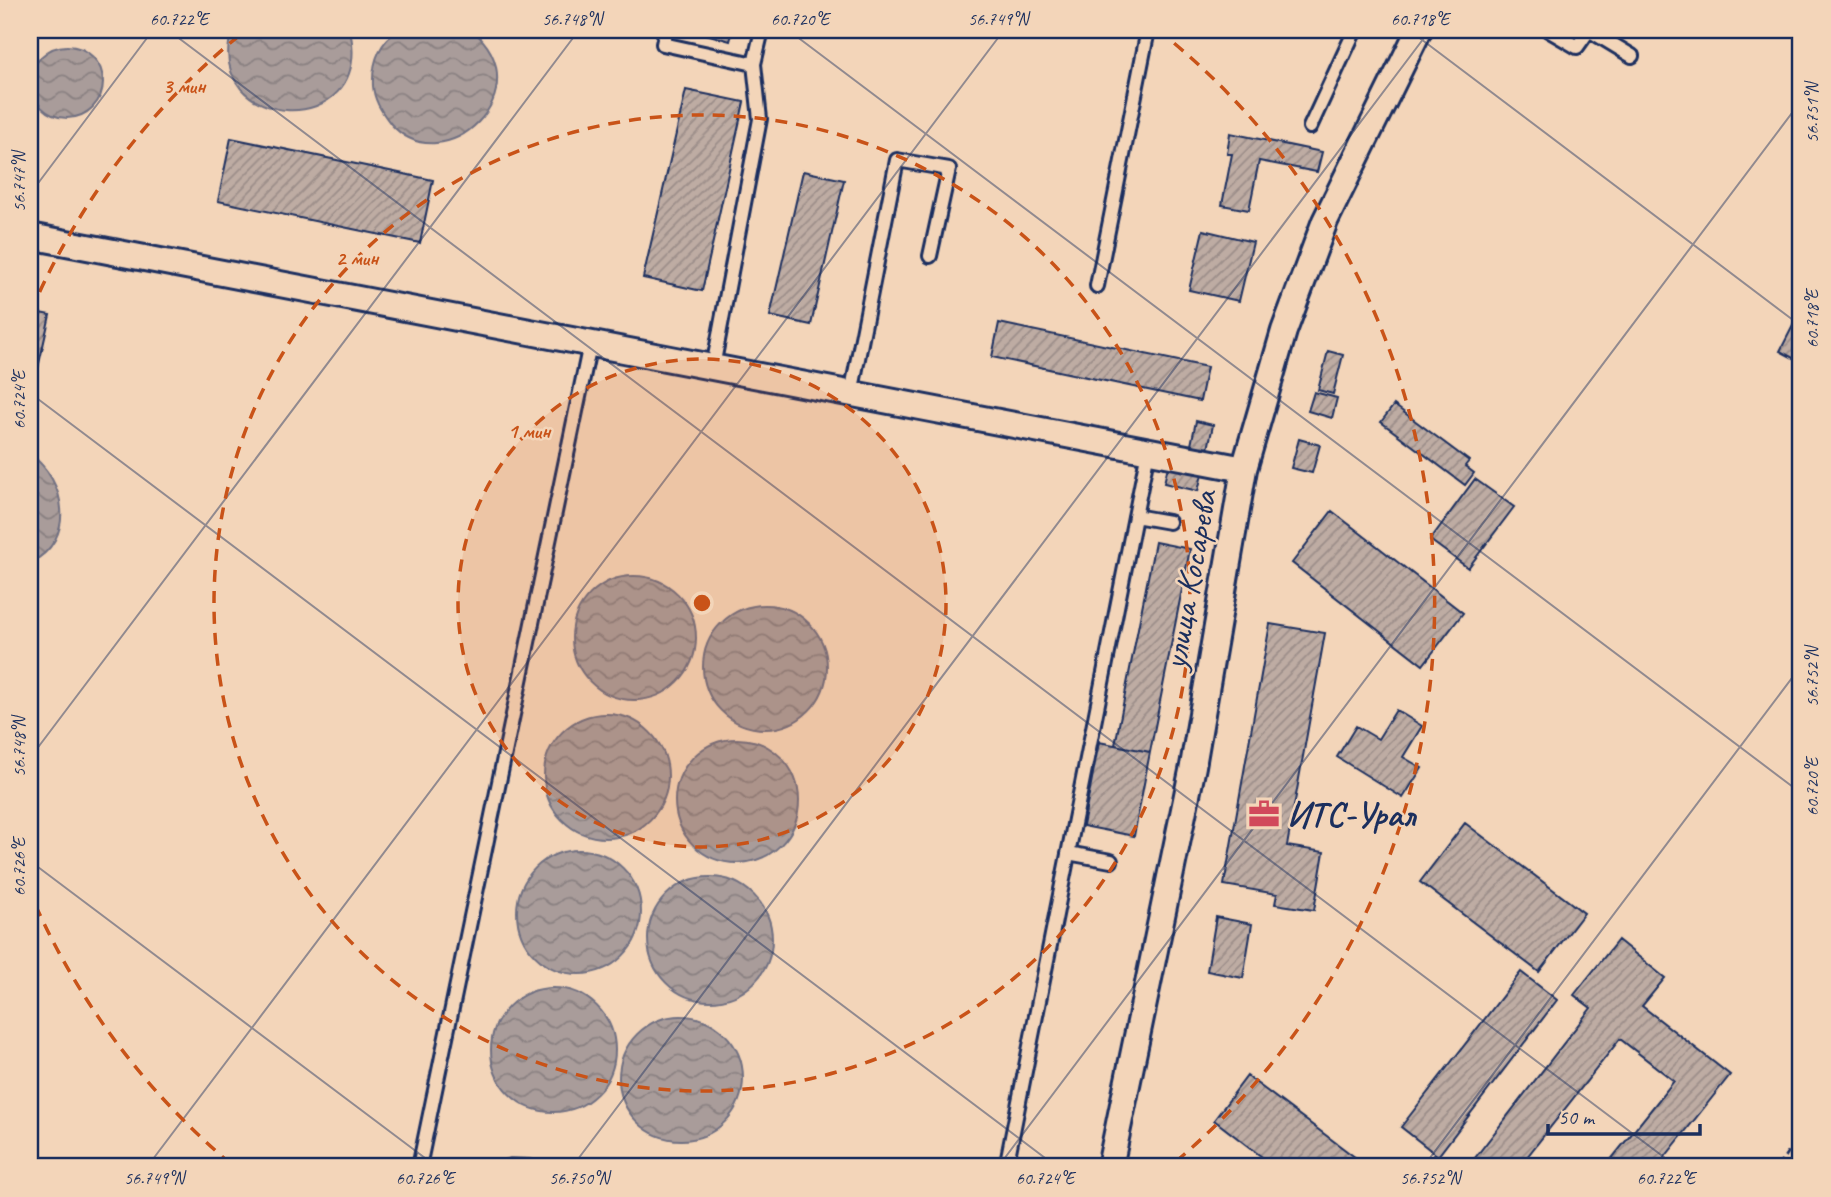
<svg xmlns="http://www.w3.org/2000/svg" width="1831" height="1197" viewBox="0 0 1831 1197" font-family="Caveat,sans-serif">
<style>
.water{fill:url(#water-waves);stroke:#707082;stroke-width:2}
.building{fill:url(#building-hatch);stroke:#1b2f5e;stroke-width:2}
.lines{fill:none;stroke-linecap:round;stroke-linejoin:round}
.service-casing{stroke:#1b2f5e;stroke-width:18}
.minor-casing{stroke:#1b2f5e;stroke-width:30}
.path{stroke:#1b2f5e;stroke-width:3.5;stroke-dasharray:7 5;stroke-linecap:butt}
.service{stroke:#f3d5b9;stroke-width:12}
.minor{stroke:#f3d5b9;stroke-width:24}
.ticks{fill:none;stroke:#1b2f5e;stroke-width:2;stroke-opacity:0.45}
.ring{fill:none;stroke:#c95318;stroke-width:3.5;stroke-dasharray:12 9}
.labels{text-anchor:middle;stroke-width:5;stroke-linejoin:round;paint-order:stroke}
.street-label{font-size:35px;fill:#1b2f5e;stroke:#f3d5b9}
.poi-label{font-size:35px;font-weight:bold;fill:#1b2f5e;stroke:#f3d5b9;text-anchor:start}
.centre{fill:#c95318;stroke:#f3d5b9;stroke-width:3.5}
.ring-label{font-size:21px;text-anchor:middle;font-weight:bold;fill:#c95318;stroke:#f3d5b9;stroke-width:5;stroke-linejoin:round;paint-order:stroke}
.neatline{fill:none;stroke:#1b2f5e;stroke-width:2.5}
.ticks-label{font-size:18px;text-anchor:middle;fill:#1b2f5e}
</style>
<defs>
<pattern id="water-waves" width="16" height="10" patternUnits="userSpaceOnUse" patternTransform="scale(1.75)"><rect width="16" height="10" fill="#a99c9a"/><path d="M0 5q4-4 8 0t8 0" fill="none" stroke="#898081"/></pattern>
<pattern id="building-hatch" width="6" height="6" patternUnits="userSpaceOnUse" patternTransform="scale(1.75)"><rect width="6" height="6" fill="#beaca3"/><path d="M-1 1l2-2M0 6l6-6M5 7l2-2" fill="none" stroke="#9a8c88"/></pattern>
</defs>
<rect width="100%" height="100%" fill="#f3d5b9"/>
<filter id="ink" filterUnits="userSpaceOnUse"><feTurbulence type="fractalNoise" baseFrequency=".0143" numOctaves="2"/><feDisplacementMap in="SourceGraphic" scale="14" xChannelSelector="R" yChannelSelector="G"/><feConvolveMatrix kernelMatrix="1 2 1 2 8 2 1 2 1" color-interpolation-filters="sRGB"/></filter>
<g filter="url(#ink)">
<path class="water" d="M232,30H350C375,143 201,131 232,30Z
M398,30H472C544,90 444,184 391,124C382,113 374,101 373,86C372,64 379,43 398,30Z
M31 82a36 36 0 1 1 72 0a36 36 0 1 1-72 0Z
M30,454C66,480 77,540 30,563Z
M572 638a62 62 0 1 1 124 0a62 62 0 1 1-124 0Z
M703 667a62 62 0 1 1 124 0a62 62 0 1 1-124 0Z
M544 776a62 62 0 1 1 124 0a62 62 0 1 1-124 0Z
M675 801a62 62 0 1 1 124 0a62 62 0 1 1-124 0Z
M517 912a62 62 0 1 1 124 0a62 62 0 1 1-124 0Z
M648 939a62 62 0 1 1 124 0a62 62 0 1 1-124 0Z
M491 1050a62 62 0 1 1 124 0a62 62 0 1 1-124 0Z
M619 1078a62 62 0 1 1 124 0a62 62 0 1 1-124 0Z
M510,1158L530,1159L551,1167H486Z"/>
<path class="building" d="M692,30H733L730,41Z
M686,90L744,102L702,291L643,278Z
M1230,133L1322,152L1317,172L1259,161L1249,210L1222,205L1232,154H1227Z
M231,138L433,180L420,243L218,201Z
M803,171L844,180L811,325L770,316Z
M1203,230L1253,242L1239,301L1189,290Z
M1801,310V351L1797,360L1780,351Z
M30,311L50,315L36,377L30,375Z
M999,323L1207,367L1200,401L992,357Z
M1328,351L1343,355L1333,394L1318,390Z
M1314,392L1337,398L1332,418L1308,411Z
M1394,405L1469,461L1465,466L1474,473L1465,485L1381,422Z
M1196,421L1213,425L1208,449L1191,445Z
M1299,439L1320,445L1312,473L1291,468Z
M1169,462L1203,470L1198,491L1164,483Z
M1475,479L1514,507L1468,568L1430,540Z
M1332,511L1463,613L1423,665L1292,563Z
M1155,542L1190,549L1150,752L1115,745Z
M1270,624L1325,633L1287,846L1324,852L1314,910L1275,904L1277,894L1224,885Z
M1396,710L1422,726L1403,757L1422,768L1403,798L1337,757L1356,726L1378,739Z
M1099,742L1150,752L1134,836L1083,826Z
M1465,823L1584,913L1539,972L1420,882Z
M1216,917L1252,924L1243,978L1207,971Z
M1618,940L1665,978L1642,1006L1730,1075L1657,1167H1605L1674,1081L1620,1039L1519,1167H1468L1591,1008L1574,995Z
M1521,972L1557,1000L1438,1156L1401,1127Z
M1247,1076L1368,1167H1275L1214,1120Z"/>
<g class="lines">
<defs>
<path id="service" d="M666,30L663,44L754,64
M1548,30L1577,47L1589,30
M1589,30L1632,56
M1310,127L1355,30
M1097,286L1148,30
M713,367L760,119L754,64L762,30
M851,394L897,160L949,169L930,256
M1135,516L1169,522
M1068,853L1111,861
M419,1167L590,344
M1006,1167L1148,451"/>
<path id="minor" d="M30,236L1244,469
M1110,1167L1193,766L1244,469L1284,331L1325,221L1419,30"/>
</defs>
<use href="#service" class="service-casing"/>
<use href="#minor" class="minor-casing"/>
<path class="path" d="M1778,1167L1801,1133"/>
<use href="#service" class="service"/>
<use href="#minor" class="minor"/>
</g>
</g>
<path class="ticks" d="M168,30L1677,1167M788,30L1801,793M1409,30L1801,326M30,194L153,30M30,393L1057,1167M30,758L579,30M30,861L437,1167M147,1167L1004,30M572,1167L1430,30M998,1167L1801,101M1423,1167L1801,666"/>
<circle cx="702" cy="603" r="244" fill="#c95318" fill-opacity=".12"/>
<g class="ring">
<circle cx="702" cy="603" r="244"/>
<circle cx="702" cy="603" r="488"/>
<path d="M231 1164A732 732 0 0 1 31 895M31 311A732 732 0 0 1 246 30M1158 30A732 732 0 0 1 1173 1164"/>
</g>
<defs>
<symbol id="office-bare" viewBox="-9 -9 18 18"><path d="M-6-3h4V-5.5h4V-3h4V5H-6ZM-1-4.5V-3h2v-1.5ZM-6 0V1H6V0Z" fill="#d1495b" stroke="#f3d5b9" stroke-width="2.5" paint-order="stroke"/></symbol>
</defs>
<g fill-rule="evenodd">
<use href="#office-bare" x="1242" y="792" width="44" height="44"/>
</g>
<g class="labels">
<g class="street-label">
<text transform="translate(1189 580) rotate(-80)" y="12">улица Косарева</text>
</g>
<g class="poi-label">
<text x="1287" y="826">ИТС-Урал</text>
</g>
</g>
<circle cx="702" cy="603" r="10" class="centre"/>
<g class="ring-label">
<text x="184" y="93">3 мин</text>
<text x="357" y="265">2 мин</text>
<text x="529" y="438">1 мин</text>
</g>
<rect width="1831" height="1197" fill="none" stroke="#f3d5b9" stroke-width="77"/>
<path d="M1548 1124v10h152v-10" fill="none" stroke="#1b2f5e" stroke-width="3.5"/>
<text x="1558" y="1124" font-size="21" fill="#1b2f5e" stroke="#f3d5b9" stroke-width="5" paint-order="stroke">50 m</text>
<rect x="38" y="38" width="1754" height="1120" class="neatline"/>
<g class="ticks-label">
<text x="179" y="25">60.722°E</text>
<text x="572" y="25">56.748°N</text>
<text x="800" y="25">60.720°E</text>
<text x="998" y="25">56.749°N</text>
<text x="1420" y="25">60.718°E</text>
<text transform="translate(1812 113) rotate(-90)" y="6">56.751°N</text>
<text transform="translate(19 182) rotate(-90)" y="6">56.747°N</text>
<text transform="translate(1812 319) rotate(-90)" y="6">60.718°E</text>
<text transform="translate(19 400) rotate(-90)" y="6">60.724°E</text>
<text transform="translate(1812 677) rotate(-90)" y="6">56.752°N</text>
<text transform="translate(19 747) rotate(-90)" y="6">56.748°N</text>
<text transform="translate(1812 787) rotate(-90)" y="6">60.720°E</text>
<text transform="translate(19 867) rotate(-90)" y="6">60.726°E</text>
<text x="154" y="1184">56.749°N</text>
<text x="425" y="1184">60.726°E</text>
<text x="579" y="1184">56.750°N</text>
<text x="1045" y="1184">60.724°E</text>
<text x="1430" y="1184">56.752°N</text>
<text x="1666" y="1184">60.722°E</text>
</g>
</svg>
